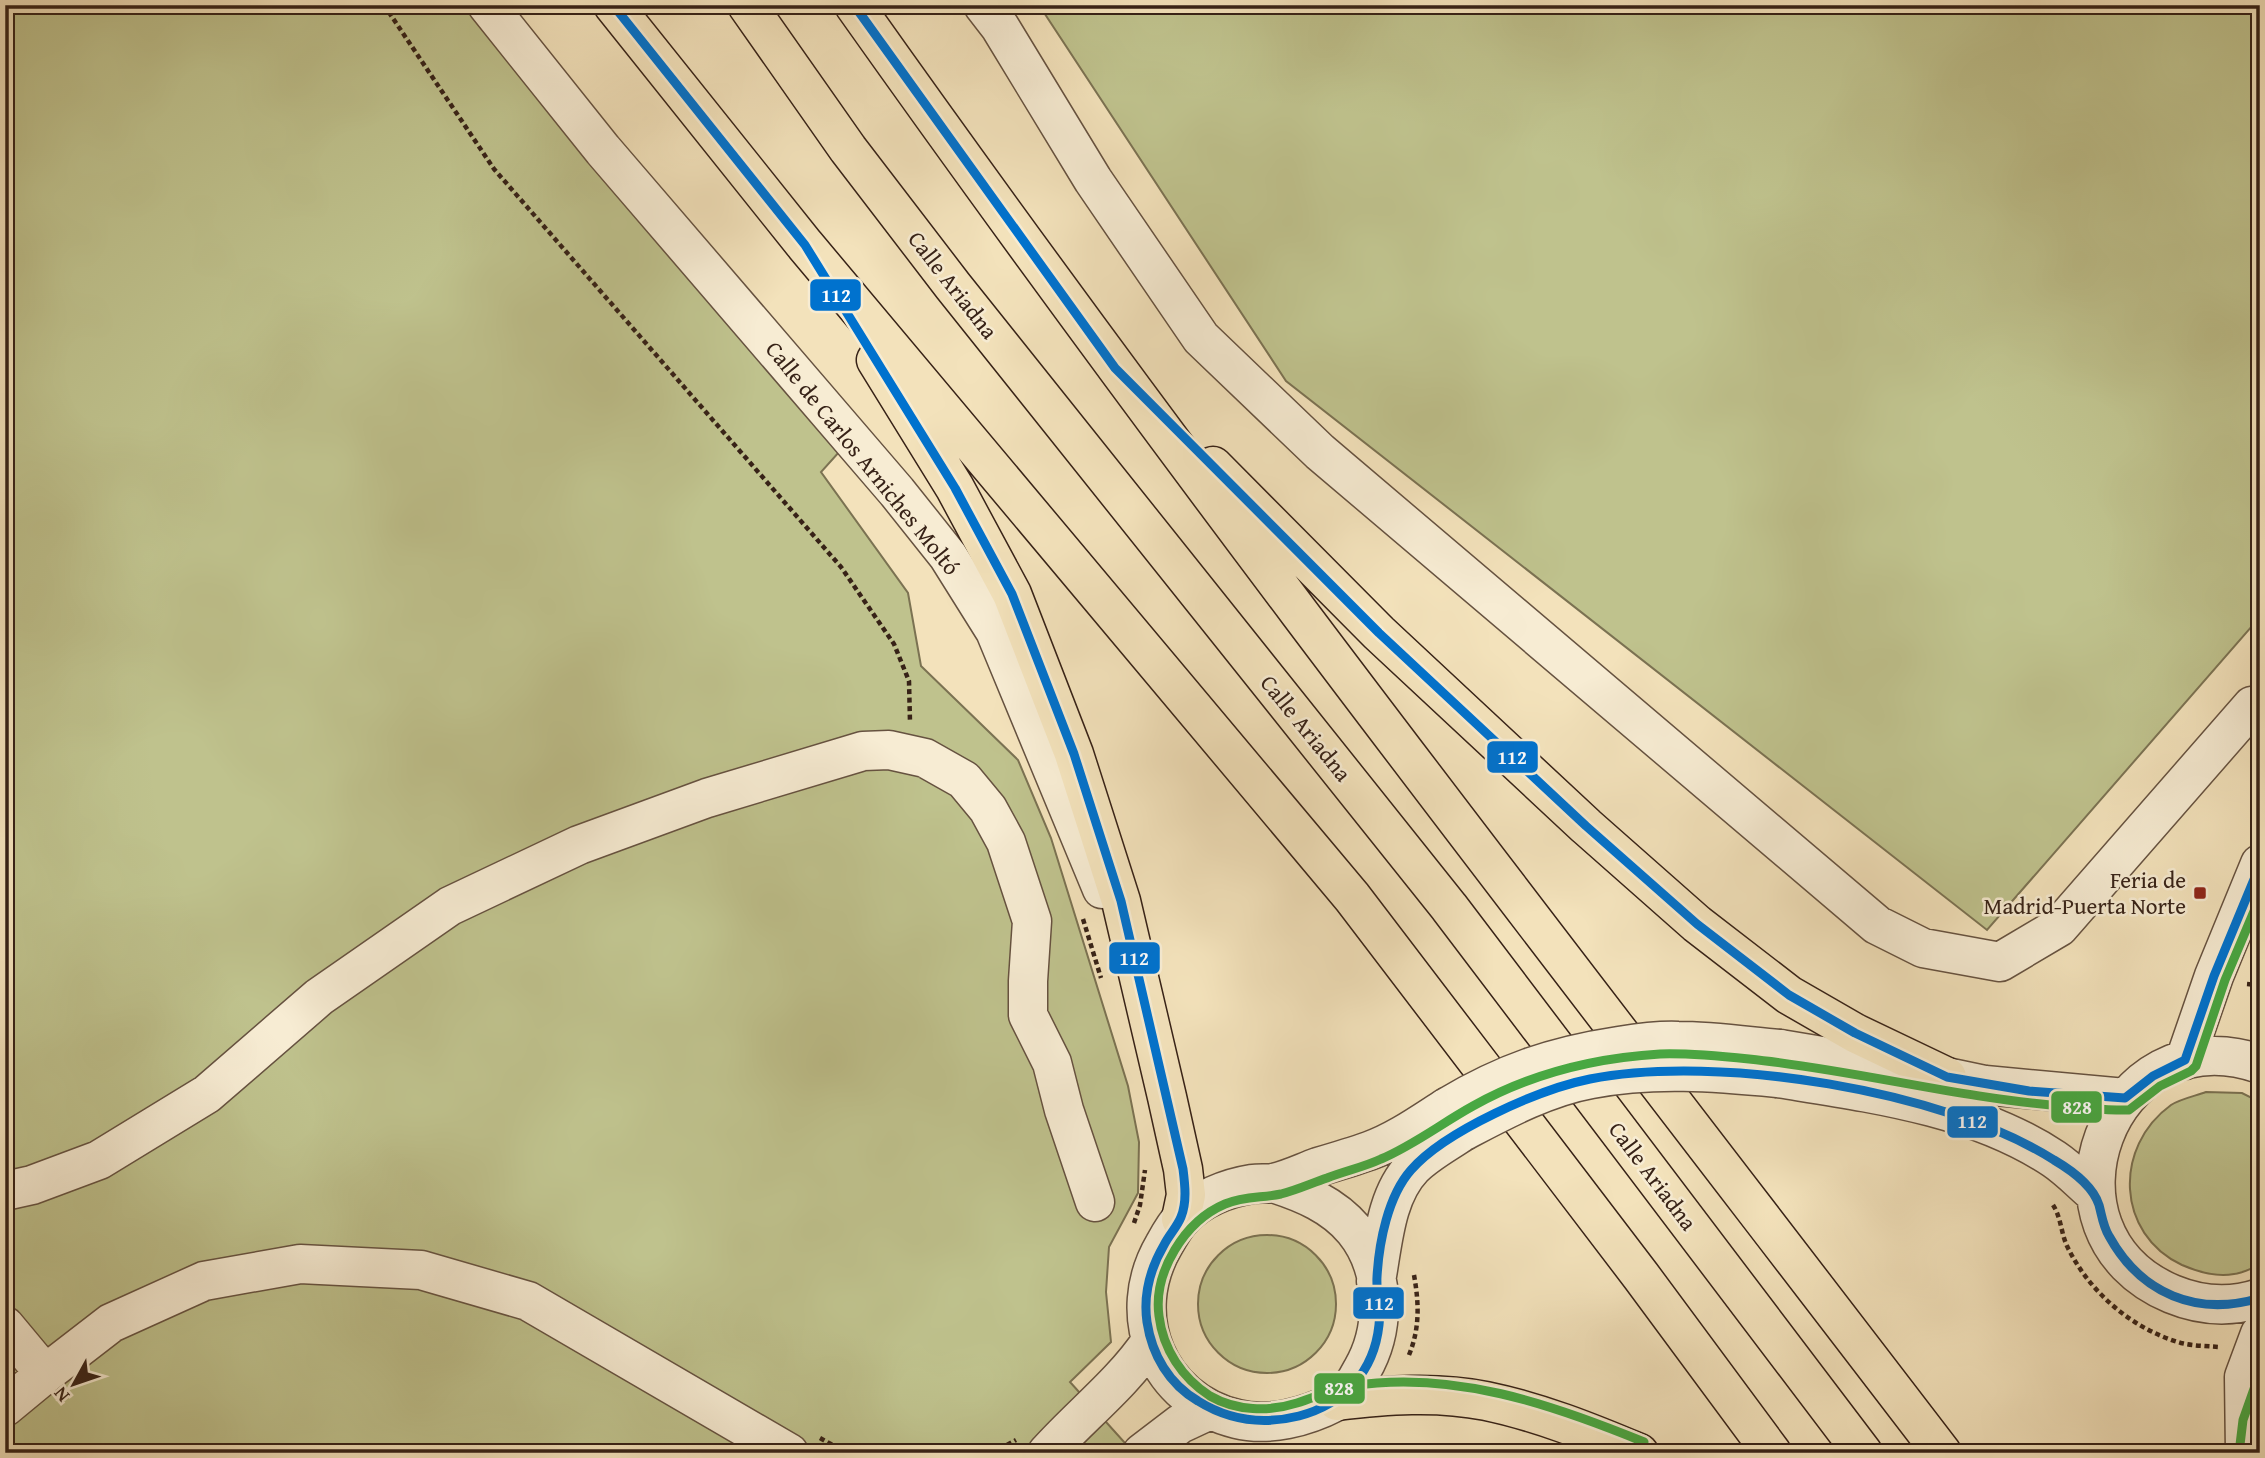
<svg xmlns="http://www.w3.org/2000/svg" width="2265" height="1458" viewBox="0 0 2265 1458" font-family="'Gentium Book Plus',serif">
<style>
.green{fill:#bfc28d;stroke:#7b7252;stroke-width:2}
.lines{fill:none;stroke-linecap:round;stroke-linejoin:round}
.minor-casing{stroke:#665240;stroke-width:41}
.highway-casing{stroke:#372217;stroke-width:41}
.path{stroke:#372217;stroke-width:4.5;stroke-dasharray:5 3.5;stroke-linecap:butt}
.minor{stroke:#f7ecd3;stroke-width:38}
.highway{stroke:#f3e2bb;stroke-width:38}
.minor-bridge-casing{stroke:#665240;stroke-width:41;stroke-linecap:butt}
.minor-bridge{stroke:#f7ecd3;stroke-width:38}
.bus-1-casing{stroke:#f7ecd3;stroke-width:14}
.bus-2-casing{stroke:#f7ecd3;stroke-width:14}
.bus-1{stroke:#0072ce;stroke-width:9}
.bus-2{stroke:#48a842;stroke-width:9}
.poi-dot{fill:#8f2418;stroke:#f7ecd3;stroke-width:2.5}
.labels{text-anchor:middle;stroke-width:5;stroke-linejoin:round;paint-order:stroke}
.street-label{font-size:23px;fill:#372217;stroke:#f7ecd3}
.poi-label{font-size:23px;fill:#372217;stroke:#f7ecd3;text-anchor:end}
.line-badge{stroke:#f7ecd3;stroke-width:2.5}
.badge-label{font-size:19px;text-anchor:middle;font-weight:bold;fill:#fff}
</style>
<rect width="100%" height="100%" fill="#f3e2bb"/>
<filter id="stains"><feTurbulence type="fractalNoise" baseFrequency=".00286" numOctaves="4"/><feColorMatrix values="0 0 0 0 .2 0 0 0 0 .09 0 0 0 0 .02 0 0 0 .5 -.17"/></filter>
<radialGradient id="worn" r=".72"><stop offset=".6" stop-color="#630" stop-opacity="0"/><stop offset="1" stop-color="#630" stop-opacity=".3"/></radialGradient>
<path class="green" d="M5,5H467L541,99L840,451L821,472L908,593L921,666L1018,760L1051,838L1128,1086L1139,1142L1138,1193L1109,1247L1106,1292L1111,1342L1070,1382L1134,1453H5Z
M1039,5H2260V617L1987,930L1286,381Z
M2206,1092L2242,1093L2260,1102V1265C2252,1268 2243,1273 2234,1274C2217,1277 2198,1272 2182,1265C2116,1234 2113,1147 2171,1105C2180,1099 2195,1096 2206,1092Z
M1198 1304a69 69 0 1 1 138 0a69 69 0 1 1-138 0Z"/>
<g class="lines">
<defs>
<path id="minor" d="M487,5L603,150L897,492L948,556L995,631L1102,889
M983,5L1000,27L1093,180L1201,338L1320,452L1877,925L1923,948L2000,962L2059,927L2252,706L2260,712
M1780,1049L1947,1077L1985,1085L2125,1098
M2185,1060L2214,976L2260,864
M2260,1064C2108,1011 2026,1233 2172,1294C2201,1306 2230,1308 2260,1298
M1778,1078C1871,1093 1974,1106 2054,1159C2069,1169 2082,1183 2095,1194
M1273,1183C1304,1193 1333,1205 1354,1230C1386,1269 1386,1329 1362,1370C1356,1382 1347,1395 1335,1402C1306,1417 1269,1427 1237,1419C1157,1400 1123,1315 1164,1245C1169,1236 1175,1225 1182,1218C1199,1199 1227,1188 1252,1184C1259,1183 1266,1184 1273,1183C1288,1180 1304,1172 1318,1167C1335,1162 1352,1157 1369,1151C1397,1141 1422,1123 1447,1107
M5,1191L32,1185L99,1160L207,1094L319,997L450,906L579,845L707,798L863,751L889,750L925,758L964,780L988,809L1006,842L1032,921L1028,981V1015L1052,1063L1064,1110L1095,1202
M1376,1281C1383,1244 1385,1196 1413,1167C1427,1153 1446,1143 1462,1132
M5,1326L45,1374
M5,1407L45,1374L111,1323L204,1281L300,1264L421,1270L528,1301L789,1453
M1047,1453C1081,1415 1122,1384 1151,1341
M1142,1453L1180,1424L1210,1410
M2245,1453L2244,1377L2260,1334"/>
<path id="highway" d="M613,5L805,245L1352,897L1641,1276L1772,1453
M747,5L848,149L953,286L1449,907L1863,1453
M854,5C1203,498 1575,974 1942,1453
M876,360L955,488L1012,594L1074,754L1121,901L1167,1097L1183,1169L1186,1195L1181,1219
M1213,466L1379,633L1586,826L1697,924L1789,995L1855,1033L1947,1077
M1337,1401C1386,1395 1437,1391 1486,1401C1539,1412 1589,1432 1639,1453"/>
</defs>
<use href="#minor" class="minor-casing"/>
<use href="#highway" class="highway-casing"/>
<path class="path" d="M384,5L494,169L841,567L894,644L909,681L910,722
M1083,919L1101,978
M2247,984L2260,985
M2053,1205C2061,1217 2061,1233 2067,1246C2089,1292 2132,1329 2181,1343C2193,1346 2207,1346 2219,1347
M1134,1223L1140,1205L1145,1170
M1409,1355C1420,1328 1419,1303 1414,1275
M820,1438L847,1453
M992,1453L1016,1440
M1314,1453L1328,1445"/>
<use href="#minor" class="minor"/>
<use href="#highway" class="highway"/>
<defs>
<path id="minor-bridge" d="M1447,1107C1504,1073 1553,1056 1619,1046C1638,1043 1658,1040 1678,1041C1712,1041 1747,1046 1780,1049
M1462,1132C1502,1111 1546,1087 1591,1079C1653,1067 1715,1072 1778,1078"/>
</defs>
<use href="#minor-bridge" class="minor-bridge-casing"/>
<use href="#minor-bridge" class="minor-bridge"/>
<defs>
<path id="bus-1" d="M613,5L805,245L955,488L1012,594L1074,754L1121,901L1183,1169C1185,1185 1187,1202 1181,1217C1177,1227 1169,1235 1164,1245C1150,1269 1143,1294 1147,1322C1152,1355 1169,1384 1198,1401C1230,1421 1263,1425 1299,1416C1344,1404 1374,1372 1379,1325C1381,1308 1376,1293 1377,1277C1379,1242 1388,1196 1411,1170C1445,1131 1540,1089 1590,1079C1718,1054 1944,1090 2054,1160C2071,1170 2093,1186 2099,1205C2102,1216 2103,1226 2109,1236C2141,1294 2197,1317 2260,1298
M854,5L1115,368L1379,633L1586,826L1697,924L1789,995L1855,1033L1947,1077L2029,1091L2125,1098L2153,1076L2185,1060L2214,976L2260,865"/>
<path id="bus-2" d="M1644,1442C1551,1404 1453,1370 1351,1386C1332,1389 1316,1397 1297,1403C1269,1412 1236,1411 1210,1396C1182,1378 1163,1349 1159,1316C1153,1272 1185,1221 1225,1204C1244,1196 1262,1198 1281,1194C1297,1190 1312,1183 1327,1178C1345,1171 1364,1167 1381,1159C1414,1145 1442,1123 1473,1106C1530,1074 1595,1058 1660,1054C1690,1053 1720,1056 1749,1059C1855,1070 1958,1098 2064,1106C2085,1107 2108,1111 2129,1110L2160,1086L2191,1071L2196,1066L2225,980L2260,897
M2239,1453L2243,1420L2260,1372"/>
</defs>
<use href="#bus-1" class="bus-1-casing"/>
<use href="#bus-2" class="bus-2-casing"/>
<use href="#bus-1" class="bus-1"/>
<use href="#bus-2" class="bus-2"/>
</g>
<rect class="poi-dot" x="2193" y="886" width="14" height="14" rx="3.5"/>
<g class="labels">
<g class="street-label">
<text transform="translate(953 285) rotate(52)" y="8">Calle Ariadna</text>
<text transform="translate(863 458) rotate(51)" y="8">Calle de Carlos Arniches Moltó</text>
<text transform="translate(1306 728) rotate(51)" y="8">Calle Ariadna</text>
<text transform="translate(1653 1176) rotate(53)" y="8">Calle Ariadna</text>
</g>
<g class="poi-label">
<text x="2186" y="888">Feria de<tspan x="2186" dy="26">Madrid-Puerta Norte</tspan></text>
</g>
</g>
<g class="line-badge">
<rect x="809" y="278" width="53" height="34" rx="7" fill="#0072ce"/>
<rect x="1486" y="740" width="53" height="34" rx="7" fill="#0072ce"/>
<rect x="1108" y="941" width="53" height="34" rx="7" fill="#0072ce"/>
<rect x="2050" y="1090" width="53" height="34" rx="7" fill="#48a842"/>
<rect x="1946" y="1105" width="53" height="34" rx="7" fill="#0072ce"/>
<rect x="1352" y="1286" width="53" height="34" rx="7" fill="#0072ce"/>
<rect x="1313" y="1372" width="53" height="33" rx="7" fill="#48a842"/>
</g>
<g class="badge-label">
<text x="836" y="302">112</text>
<text x="1512" y="764">112</text>
<text x="1134" y="965">112</text>
<text x="2077" y="1114">828</text>
<text x="1972" y="1128">112</text>
<text x="1379" y="1310">112</text>
<text x="1339" y="1395">828</text>
</g>
<rect width="2265" height="1458" fill="none" stroke="#f3e2bb" stroke-width="28"/>
<rect x="7" y="7" width="2251" height="1444" fill="none" stroke="#372217" stroke-width="3.5"/>
<rect x="14" y="14" width="2237" height="1430" fill="none" stroke="#372217" stroke-width="2"/>
<g transform="translate(74 1384) rotate(230)" stroke="#f7ecd3" stroke-width="5" paint-order="stroke">
<path d="M0-5L12 26L0 18L-12 26Z" fill="#372217"/>
<text y="-10" font-size="19" font-weight="bold" text-anchor="middle" fill="#372217">N</text>
</g>
<rect width="100%" height="100%" filter="url(#stains)"/>
<rect width="100%" height="100%" fill="url(#worn)"/>
</svg>
